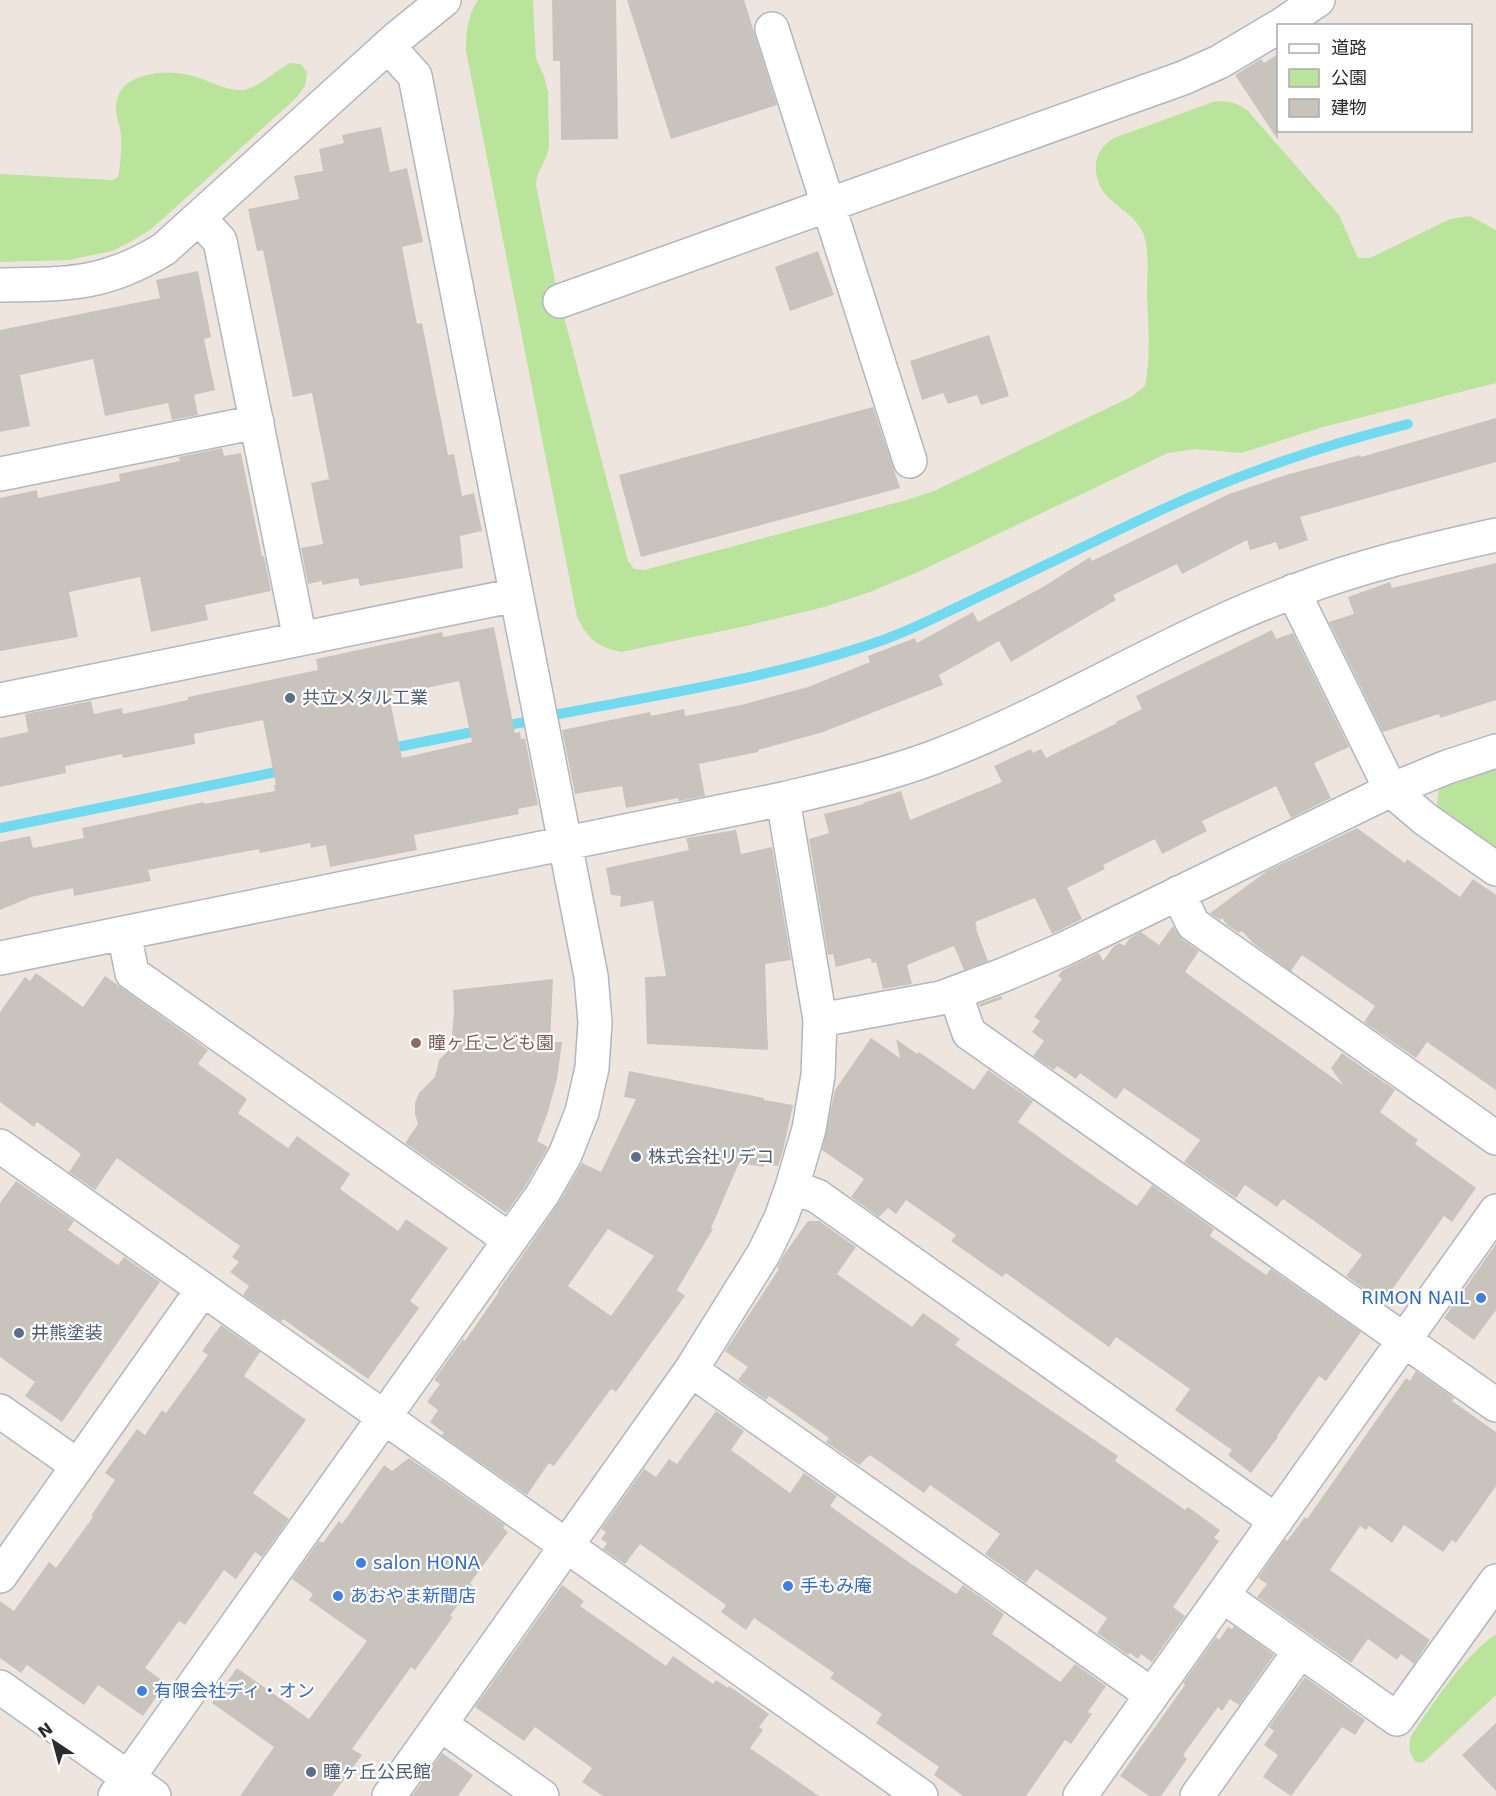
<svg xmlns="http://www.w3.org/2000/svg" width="1496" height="1796" viewBox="0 0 1496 1796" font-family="'DejaVu Sans','Noto Sans JP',sans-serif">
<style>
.green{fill:#bae49b}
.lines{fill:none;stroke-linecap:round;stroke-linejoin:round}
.stream{stroke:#71d9f0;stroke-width:10}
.building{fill:#c9c3be;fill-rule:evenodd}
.minor-casing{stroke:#b2b6c0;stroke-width:36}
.minor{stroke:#fff;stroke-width:33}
.service-dot{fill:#5c6f8a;stroke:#fff;stroke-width:2}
.education-dot{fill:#8d6e63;stroke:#fff;stroke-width:2}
.shop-dot{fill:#3f7fe0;stroke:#fff;stroke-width:2}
.labels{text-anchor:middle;stroke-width:4.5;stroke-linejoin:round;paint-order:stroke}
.service-label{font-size:18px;fill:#4e5e75;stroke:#fff;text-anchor:start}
.education-label{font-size:18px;fill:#785e54;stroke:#fff;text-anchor:start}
.shop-label{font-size:18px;fill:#366cbe;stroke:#fff;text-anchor:start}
</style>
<rect width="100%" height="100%" fill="#eee6de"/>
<path class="green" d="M478,0H533L536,59L544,76L548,92L549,146C548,160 536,170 536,185L556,286L628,561L634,569L644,570L910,499L934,491L1131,397L1145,386C1151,356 1148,324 1147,293C1147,275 1150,251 1143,233C1134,211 1104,203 1098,181C1092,162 1098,148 1114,138L1213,102C1227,100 1236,102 1248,111L1339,215L1358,258H1370L1450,219L1470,216L1496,230V383L1323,427L1241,453L1196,449L1168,453L918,572L870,592L824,607L746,626L621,652C596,646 589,640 577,617L466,51C466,32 467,16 478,0Z
M290,63L301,64L307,73L305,86L297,97L167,215L150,230L132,241L112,251L69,260L0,262V174L112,180L117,178L119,174C120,161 122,149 121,137C121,127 116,118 116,109C116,89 129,79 147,75C161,71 179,72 193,76C208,80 226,91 242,90C256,90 276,70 290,63Z
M1496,767V850L1437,808L1439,787Z
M1496,1634V1695L1425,1761L1420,1763L1416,1762C1408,1753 1408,1745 1412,1734C1437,1699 1460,1660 1496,1634Z"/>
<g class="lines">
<path class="stream" d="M559,714C667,693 782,676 886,639C921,626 955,608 989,592C1046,565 1103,537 1161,510C1243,472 1321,446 1408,424
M502,726L525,722
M387,749L483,730
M0,828L286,770"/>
</g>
<path class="building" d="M552,0H616L618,139L561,140L560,61H553Z
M627,0H744L777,105L671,139Z
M1278,54V140L1235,75L1261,59L1264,63Z
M381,127L390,172L407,168L423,242L402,247L417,324L422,323L448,455L454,454L462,496L474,493L482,531L460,536L463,568L360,586L358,578L322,585V581L308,584L301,548L323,544L311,483L329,479L312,393L293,397L263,250L257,251L248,209L299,199L294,176L323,171L319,149L344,143L342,135Z
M818,251L834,295L790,311L775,267Z
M198,271L211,337L204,339L215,390L194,395L198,415L172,420L168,403L105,416L93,359L20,375L30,426L0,432V330L160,298L156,280Z
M989,335L1009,396L981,405L977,395L948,404L943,393L922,400L910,361Z
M873,407L900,488L641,557L619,475Z
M1496,418V462L1300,517L1308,540L1279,550L1276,542L1250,550L1247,540L1182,574L1177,564L1113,595L1116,600L1011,662L999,641L939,675L943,685L823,732L758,750V752L699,764L705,796L679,801L678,798L626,808L622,786L575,794L562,730L650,712L651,716L684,709L685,716L741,705L808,687L870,662L868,656L915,638L917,643L973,612L978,622L1043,587L1090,557L1092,561L1229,494L1286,475L1360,455L1361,457Z
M222,448L224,456L241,453L262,556H264L271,591L205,605L208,620L151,632L140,577L69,592L78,637L0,651V498L37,490L38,498L120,481L119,474L180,461L179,457Z
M1496,563V700L1440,718L1439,714L1383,732L1329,622L1354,614L1348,597L1390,582L1392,588Z
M494,627L515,733L520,732L521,739L525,738L538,805L518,809L519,814L414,835L417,850L330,867L326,845L311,848L310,843L260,853L259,849L148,870L151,881L74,896L73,888L31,897L0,910V842L30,836L33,848L84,838L82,828L204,802V804L275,791L274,785H276L263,720L194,734L195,744L123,758L122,754L65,766L66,773L0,787V738L28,732L25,714L91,701L94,714L122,708L123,714L188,700V697L318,670L316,659L442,632L443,637ZM459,681L472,742L402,758L389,696Z
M1272,630L1276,639L1293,633L1349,747L1314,763L1331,798L1291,818L1276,786L1202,821L1207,831L1162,854L1155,839L1103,865L1105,869L1067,888L1082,919L1052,934L1035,898L975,922L977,928L976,929L988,961L964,970L954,946L907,965L912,984L883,989L876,962L872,963L870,958L836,967L833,954L828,955L809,839L829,833L824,814L864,804L863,803L901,791L910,820L1002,782L994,766L1031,749L1033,753L1041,749L1046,758L1117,723L1116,722L1142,709L1136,696Z
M1357,828L1405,863L1407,859L1460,897L1473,879L1496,895V1090L1427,1042L1416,1058L1364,1022L1375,1006L1302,955L1291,971L1254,944L1242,931L1239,933L1227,925L1222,918L1220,920L1210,913L1267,871Z
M736,830L741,854L772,847L791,960L765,964L768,1050L647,1044L645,977L666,976L653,901L620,907L621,896L611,895L606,868L689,850L686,838Z
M1173,926L1182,939L1199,951L1185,972L1343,1085L1331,1068L1342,1053L1395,1090L1380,1112L1418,1140L1415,1144L1476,1188L1452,1222L1444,1216L1384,1301L1382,1302L1346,1276L1362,1255L1283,1199L1277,1207L1245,1185L1236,1198L1184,1162L1200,1140L1124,1088L1116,1099L1080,1073L1076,1079L1057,1066L1054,1070L1033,1056L1044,1041L1032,1032L1040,1021L1034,1017L1062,979L1058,976L1063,970L1099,953L1103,961L1114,946L1120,943L1124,946L1130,938L1141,932L1159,945Z
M36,973L83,1007L105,976L208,1050L198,1064L247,1099L238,1113L288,1148L297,1136L350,1174L340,1189L398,1231L406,1219L448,1248L410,1301L419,1308L368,1379L283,1319L281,1322L243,1295L249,1286L230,1272L239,1262L232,1257L240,1246L117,1158L95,1190L69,1172L81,1154L37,1122L34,1127L0,1102V1012L25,977L30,981Z
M553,979L550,1042H562L557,1079L547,1115L537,1141L548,1147L526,1185L506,1213L405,1143L418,1124L415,1114V1103L419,1093L435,1077L439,1060L451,1048L454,1010L453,990Z
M1001,996L1002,999L980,1007L979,1004Z
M871,1038L900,1058L896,1039L917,1054L919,1052L974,1090L988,1070L1033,1101L1018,1122L1082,1168L1137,1206L1152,1185L1214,1229L1210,1236L1266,1275L1271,1269L1361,1332L1326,1381L1319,1376L1277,1436L1278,1437L1251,1473L1228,1455L1232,1450L1175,1410L1190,1389L1116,1337L1109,1347L1006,1273L1002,1277L951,1241L956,1235L906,1200L896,1214L888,1208L879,1217L851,1197L864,1179L822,1150L835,1090Z
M629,1071L764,1098V1100L793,1105L783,1151L778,1166L764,1164V1167L739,1163L711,1228L713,1229L677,1290L685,1296L616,1392L611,1389L554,1466L549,1463L527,1495L441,1435L444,1433L430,1422L438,1410L427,1402L440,1384L434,1380L463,1339L465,1341L499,1292L498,1291L558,1204L582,1163L601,1172L636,1099L624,1097ZM608,1229L654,1256L611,1316L568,1286Z
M16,1181L74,1221L68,1230L118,1265L124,1257L160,1282L62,1422L25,1396L35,1382L0,1357V1203Z
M808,1221H819L856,1247L837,1274L912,1327L923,1313L960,1339L955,1345L1118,1456L1115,1461L1185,1510L1188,1507L1220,1530L1214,1538L1219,1541L1173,1607L1185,1616L1152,1662L1141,1654L1138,1659L1130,1653L1128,1655L1097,1633L1107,1618L1036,1569L1026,1583L985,1554L1000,1534L930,1485L924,1493L870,1455L859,1465L826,1442L829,1438L769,1396L766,1400L738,1380L748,1367L725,1351L779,1269L777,1268L785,1253Z
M1496,1244V1310L1474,1340L1444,1318Z
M221,1325L260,1352L244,1376L306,1420L253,1493L289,1519L262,1557L255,1552L236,1579L224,1570L185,1625L179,1621L145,1668L166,1683L143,1716L98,1685L84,1705L27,1665L21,1673L0,1658V1601L14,1611L49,1562L56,1568L93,1517L91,1516L115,1480L105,1473L137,1429L145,1435L162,1410L166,1413L208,1355L202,1351Z
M1416,1371L1454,1398L1452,1401L1496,1432V1486L1456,1543L1452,1540L1443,1552L1404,1525L1392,1543L1369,1526L1366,1530L1360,1526L1330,1570L1430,1640L1414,1664L1401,1654L1397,1660L1368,1639L1351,1663L1257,1597L1267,1584L1258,1578L1285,1539L1287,1541L1305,1517L1307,1519L1406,1378L1410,1381Z
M716,1411L744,1431L731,1450L790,1493L804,1473L837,1496L830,1506L910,1563L956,1594L963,1585L1004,1614L992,1634L1060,1682L1075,1664L1106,1686L1088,1712L1092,1714L1071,1744L1065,1740L1026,1796H963L934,1775L939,1767L876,1723L882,1714L830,1678L834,1673L754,1618L746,1630L721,1612L726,1605L640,1544L625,1564L603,1549L607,1543L601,1539L606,1532L601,1529L644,1469L656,1477L669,1459L677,1464Z
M409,1458L505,1525L503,1528L508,1532L470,1583L472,1585L450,1616L453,1617L415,1670L411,1667L352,1749L362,1755L332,1796H240L274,1747L212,1703L237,1668L309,1719L367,1641L309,1600L313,1594L292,1579L319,1541L323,1543L339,1521L342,1524L384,1465L392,1471Z
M562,1585L584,1601L580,1606L666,1666L673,1656L713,1684L716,1680L728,1688L729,1686L769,1714L759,1727L763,1730L750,1748L819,1796H603L582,1782L592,1768L535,1727L524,1741L475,1707Z
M1234,1626L1274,1655L1239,1705L1230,1699L1222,1711L1218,1707L1183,1755L1187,1759L1161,1796H1149L1120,1776L1185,1685L1183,1683L1216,1637L1219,1640L1228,1627L1232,1629Z
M1305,1677L1365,1720L1355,1735L1342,1727L1291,1796L1263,1777L1278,1755L1264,1745L1274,1731L1269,1727Z
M1496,1723V1791L1462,1755Z
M442,1753L473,1775L458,1796H412Z"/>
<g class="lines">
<defs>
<path id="minor" d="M1280,26L1318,0
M772,29L910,461
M199,218L220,241L300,639
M0,285C67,284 104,286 164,249L397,38L444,0
M560,301L1183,78L1219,62L1278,27
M0,474L257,422
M1293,591L1391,790L1425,819L1496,869
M0,700L516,595
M1178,893L1193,924L1496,1138
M124,933L132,973L510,1240
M0,958L783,799C833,787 883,776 932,758C1057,711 1170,637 1295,591C1360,566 1428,550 1496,535
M955,993L969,1033L1496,1405
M820,1020L941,998L1003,975L1064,949L1391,790L1447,767L1496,751
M0,1146L921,1796
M792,1187L817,1196L1276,1521
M691,1370L1152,1695
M0,1411L78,1466
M0,1576L203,1289
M1223,1596L1397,1719L1496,1581
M0,1687L154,1796
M440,1724L542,1796
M115,1796L542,1195L565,1155L582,1112L592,1068L595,1022L591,976L415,76L388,46
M389,1796L691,1370L764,1253L781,1218L792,1187L809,1129L818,1075L820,1020L783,799
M1080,1796L1496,1211
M1197,1796L1300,1651"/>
</defs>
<use href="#minor" class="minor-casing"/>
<use href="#minor" class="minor"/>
</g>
<g class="service-dot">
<circle cx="290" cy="698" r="6"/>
<circle cx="636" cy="1157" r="6"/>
<circle cx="19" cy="1333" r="6"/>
<circle cx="311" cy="1772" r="6"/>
</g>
<circle class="education-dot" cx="416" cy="1043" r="6"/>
<g class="shop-dot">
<circle cx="1481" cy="1298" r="6"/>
<circle cx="361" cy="1563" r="6"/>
<circle cx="788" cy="1586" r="6"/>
<circle cx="338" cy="1596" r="6"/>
<circle cx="142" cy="1691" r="6"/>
</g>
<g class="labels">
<g class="service-label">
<text x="302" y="704">共立メタル工業</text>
<text x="648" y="1163">株式会社リデコ</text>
<text x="31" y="1339">井熊塗装</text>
<text x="323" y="1778">瞳ヶ丘公民館</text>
</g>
<g class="education-label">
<text x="428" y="1049">瞳ヶ丘こども園</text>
</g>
<g class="shop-label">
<text x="1469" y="1304" text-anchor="end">RIMON NAIL</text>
<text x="373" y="1569">salon HONA</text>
<text x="800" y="1592">手もみ庵</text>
<text x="350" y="1602">あおやま新聞店</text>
<text x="154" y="1697">有限会社ディ・オン</text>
</g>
</g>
<rect x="1277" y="24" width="195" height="108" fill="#ffffff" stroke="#ababab" stroke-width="1.5"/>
<rect x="1289" y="44" width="30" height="9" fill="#ffffff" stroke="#ababab" stroke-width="1.5"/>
<text x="1331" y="54" font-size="18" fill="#2c2c2c">道路</text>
<rect x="1289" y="69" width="30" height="18" fill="#bae49b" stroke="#ababab" stroke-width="1.5"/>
<text x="1331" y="84" font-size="18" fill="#2c2c2c">公園</text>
<rect x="1289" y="99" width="30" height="18" fill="#c9c3be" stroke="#ababab" stroke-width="1.5"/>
<text x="1331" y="114" font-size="18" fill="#2c2c2c">建物</text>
<g transform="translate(54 1742) rotate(324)" stroke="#ffffff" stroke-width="4.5" paint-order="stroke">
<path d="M0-4.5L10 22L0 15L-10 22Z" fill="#2c2c2c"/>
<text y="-9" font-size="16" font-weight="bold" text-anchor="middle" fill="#2c2c2c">N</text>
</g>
</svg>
